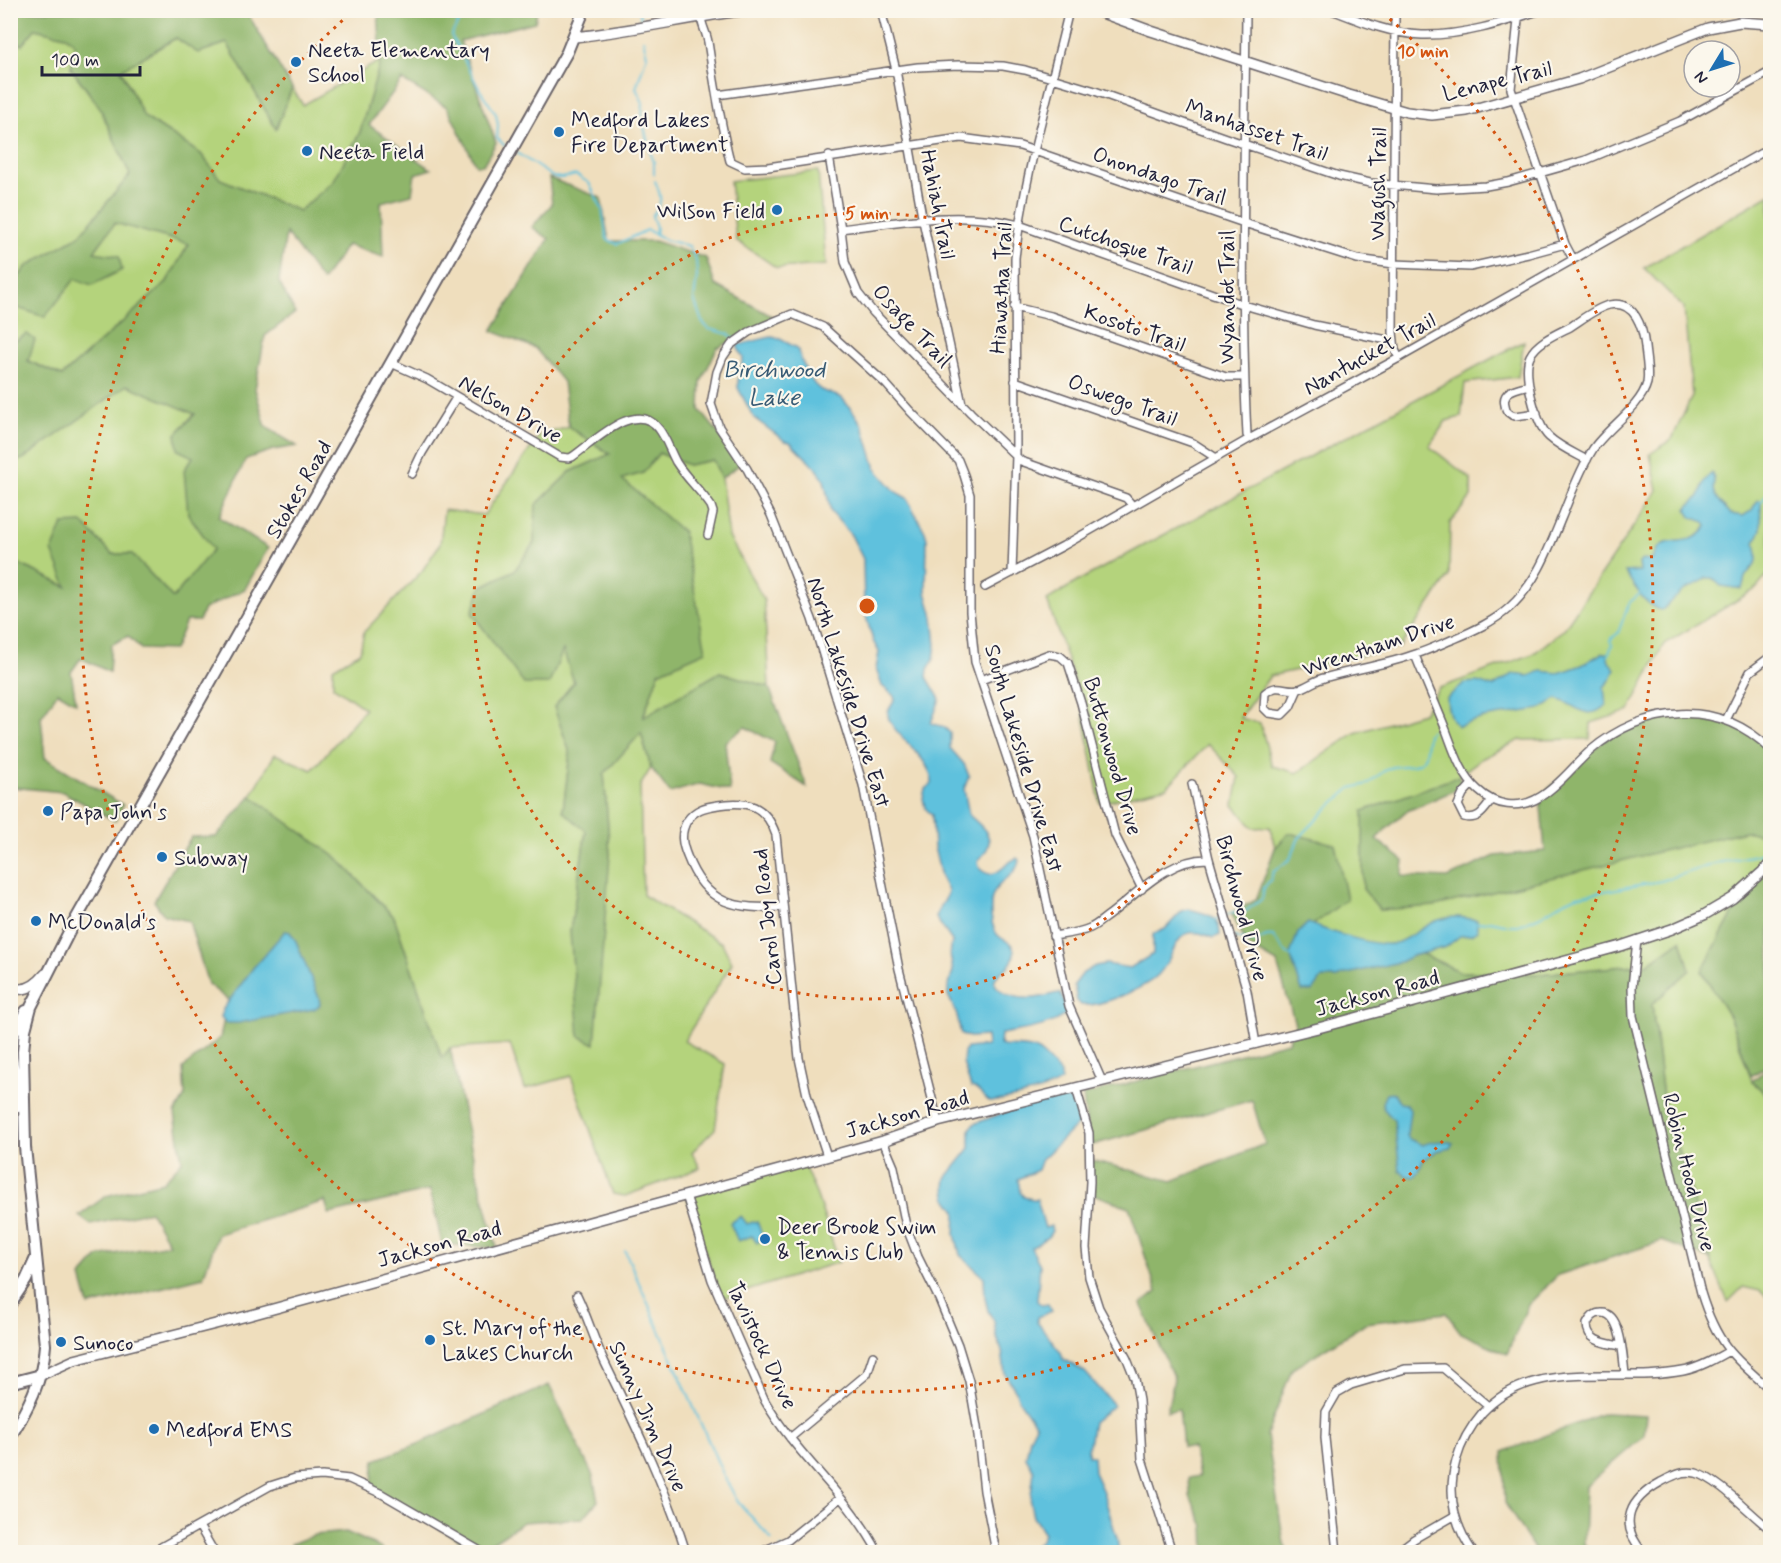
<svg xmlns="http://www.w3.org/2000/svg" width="1781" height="1563" viewBox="0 0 1781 1563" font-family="Mynerve,sans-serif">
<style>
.green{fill:#b4d37b;stroke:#6b7a5b;stroke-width:1.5}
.forest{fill:#8fb56b;stroke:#586c53;stroke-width:1.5}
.water{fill:#5ec1dd;stroke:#40728c;stroke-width:1.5}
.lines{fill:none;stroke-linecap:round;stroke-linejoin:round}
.stream{stroke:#5ec1dd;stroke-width:2}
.street-casing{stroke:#6a6468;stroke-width:10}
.secondary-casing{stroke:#6a6468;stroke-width:12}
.primary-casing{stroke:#6a6468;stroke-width:14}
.street{stroke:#fff;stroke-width:7}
.secondary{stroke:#fff;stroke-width:9}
.primary{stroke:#fff;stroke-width:10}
.ring{fill:none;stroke:#d45411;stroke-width:3;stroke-dasharray:3 6}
.poi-dot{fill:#1f6fb2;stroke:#fbf7ec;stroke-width:2}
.labels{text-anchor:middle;stroke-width:4.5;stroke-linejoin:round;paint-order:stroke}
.poi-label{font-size:22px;fill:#22223b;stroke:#fbf7ec;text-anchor:start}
.street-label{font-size:22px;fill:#22223b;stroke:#fbf7ec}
.water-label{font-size:24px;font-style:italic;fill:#375a74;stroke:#fbf7ec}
.centre{fill:#d45411;stroke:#fbf7ec;stroke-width:3}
.ring-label{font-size:18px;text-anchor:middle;font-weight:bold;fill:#d45411;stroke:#fbf7ec;stroke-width:4.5;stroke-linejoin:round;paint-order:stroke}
</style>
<rect width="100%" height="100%" fill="#fbf7ec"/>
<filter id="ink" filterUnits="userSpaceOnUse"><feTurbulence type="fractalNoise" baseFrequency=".0167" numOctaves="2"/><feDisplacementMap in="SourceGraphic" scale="12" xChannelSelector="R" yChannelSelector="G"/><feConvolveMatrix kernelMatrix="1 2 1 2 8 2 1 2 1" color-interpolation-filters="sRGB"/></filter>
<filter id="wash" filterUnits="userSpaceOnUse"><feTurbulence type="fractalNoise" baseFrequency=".008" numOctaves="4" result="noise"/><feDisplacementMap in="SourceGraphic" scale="24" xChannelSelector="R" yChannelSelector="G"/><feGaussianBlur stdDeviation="1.35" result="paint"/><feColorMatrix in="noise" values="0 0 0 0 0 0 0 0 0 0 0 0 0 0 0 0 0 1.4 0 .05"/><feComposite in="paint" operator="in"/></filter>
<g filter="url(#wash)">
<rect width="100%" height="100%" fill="#efdebd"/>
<path class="green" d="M35,29L66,36L75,44L71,68L100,108L130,175L79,236L27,266L11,287L10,173L14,171L10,159L11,38L22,44Z
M176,38L198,53L227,43L276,129L292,88L303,105L381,60L360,132L333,182L299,211L220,179L201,154L144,117L121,69Z
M818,171L826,265L777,268L736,240L730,181Z
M1770,194V572L1756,589L1664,644L1629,711L1591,723L1590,739L1520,740L1481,759L1457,777L1364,811L1363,889L1381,910L1745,831L1769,836L1761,861L1702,971L1730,1018L1752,1081L1770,1098V1300L1760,1291L1743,1287L1728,1302L1710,1259L1663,1098L1652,1004L1690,970L1681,940L1647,964L1540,974L1461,972L1422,954L1296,971V938L1347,899L1289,834L1275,848L1270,827L1253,828L1234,805L1239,777L1208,744L1167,787L1100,803L1081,701L1047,600L1080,580L1524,341L1518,377L1465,383L1461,417L1446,421L1429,446L1471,479V497L1450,523L1449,576L1400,647L1270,676L1240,718L1260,723L1272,766L1297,773L1355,733L1423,713L1439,688L1533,654L1564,629L1658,490L1650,454L1672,439L1692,396L1684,308L1644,268Z
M115,223L189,244L166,283L62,376L28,361V335L11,343L10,300L12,306L94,252Z
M127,385L195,413L176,434L193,457L188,513L214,549L173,598L132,554H112L82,523L68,587L17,563L11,544V462L23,459Z
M569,427L610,454L570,472L536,505L534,543L515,570L481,587L563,649L574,682L554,707L570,753L563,811L586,830L570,932L610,855L604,774L641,732L651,768L640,786L643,895L722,943L732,963L684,1041L725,1064L715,1129L692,1152L700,1168L625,1196L613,1194L571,1076L525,1089L510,1044L450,1048L442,1059L394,917L337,858L251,796L275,754L312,770L365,709L333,686V668L360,652L364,632L422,571L440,544L444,510L484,515L540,435Z
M659,453L688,465L713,460L721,478L729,537L764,600L769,687L720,672L643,718L659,672L621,479L643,473Z
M803,1163L817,1196L839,1262L721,1299L686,1195Z"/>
<path class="forest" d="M11,11H246L292,88L276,129L227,43L198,53L176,38L121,70L144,117L201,154L220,179L299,211L333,182L360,132L381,60L378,11H537L535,22L460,41L496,143L483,165H476L447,107L402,80L369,125L431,169L415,174L412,194L381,202L383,257L347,245L322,281L286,233L279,282L295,313L265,336L255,389L266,427L297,446L273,450L246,459L219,517L268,548L245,589L204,609L199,621H186L174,650L141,649L128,636L111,645L109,672L81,658L71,672L76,703L58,692L41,717L45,758L123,805L115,821L63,792L11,787L10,544L17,563L67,587L52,551L63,524L82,523L112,554H132L173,598L213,549L188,514L184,470L193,457L178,450L176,434L195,414L127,385L23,459L11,462V343L27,334L35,340L28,361L62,376L166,283L189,244L115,223L94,252L119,256L122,270L92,285L75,279L45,317L12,306L11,287L27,266L79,236L130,175L100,108L71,68L75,44L66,36L35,29L22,45L11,38Z
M549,178L601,198L609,241H654L706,258L715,285L779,320L717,348L701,382L700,410L742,463L721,478L713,460L688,465L659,453L643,473L622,479L683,532L706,651L659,672L643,717L720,672L769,687L807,787L770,763L775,742L745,727L725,742L730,791L700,784L670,793L651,768L641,733L604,774L610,855L595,1044L579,1036L570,932L586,831L563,811L570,753L554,707L574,682L563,650L549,684H524L472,613L481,587L515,570L534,543L536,505L570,472L610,454L569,427L563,382L535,348L492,331L549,239L532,227L552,204Z
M1659,715L1709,716L1750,733L1770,752V1064L1751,1076L1730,1018L1702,971L1761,861L1768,836L1745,831L1435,906L1380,910L1363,889V811L1457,777L1469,784L1405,812L1376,839L1404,861L1402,876L1448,878L1495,856L1545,851L1540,796L1606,739Z
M251,796L337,858L394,917L442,1058L450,1048L475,1166L497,1248L442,1244L430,1190L329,1214L325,1201L218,1234L203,1277L89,1306L81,1277L98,1257L169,1244L150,1211L91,1225L79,1216L106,1196L163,1182L182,1161L175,1113L185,1096L183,1068L220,1038L228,1000L208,984L189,921L164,915L154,901L191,837H216Z
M1289,833L1335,844L1347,899L1296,938V971L1422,954L1461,972L1540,974L1647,964L1681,940L1690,970L1652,1004L1663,1098L1710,1259L1662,1241L1558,1275L1528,1305L1507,1354L1461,1333L1446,1313L1366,1323L1292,1369L1267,1435L1284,1544L1288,1552H1205L1204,1526L1190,1496L1189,1478L1199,1476L1193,1448L1183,1447L1179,1409L1167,1411L1174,1379L1141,1304L1157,1292L1129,1207L1090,1193L1091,1160L1172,1181L1265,1144L1252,1100L1089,1146L1083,1095L1288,1042L1295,1024L1277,963L1248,946L1231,913L1256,900L1275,848Z
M1769,1067L1770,1069V1098L1752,1081Z
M549,1385L593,1476L598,1501L583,1518L523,1522L479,1551L371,1489L375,1460L418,1444Z
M1604,1413L1646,1415L1644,1436L1586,1486L1584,1544L1591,1552H1536L1505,1503L1503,1452Z
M346,1532L375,1545L386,1552H294L291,1544L314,1535Z"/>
<path class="water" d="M772,337L780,339L797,348L807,374L815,385L821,390L842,398L855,414L863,426L876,469L896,492L907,498L925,532L927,539L926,592L933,617L936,645L934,659L928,669L927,677L940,699L931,723L944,727L950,733V748L964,764L969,776L964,789L969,815C977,823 995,834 987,849C985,854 980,857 978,862L980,869C996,883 1003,863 1017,858L1019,860C1017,877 997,880 992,897C990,907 990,930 1000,937C1006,942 1014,942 1014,953C1013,971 996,970 994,982C1001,998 1026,1000 1041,997C1048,996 1053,993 1060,993L1064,1001L1066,1014C1049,1028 1022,1030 1001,1034L1000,1045L1003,1046C1040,1047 1036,1047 1061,1074V1081C1048,1091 1008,1099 991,1102C982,1098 980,1089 971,1087L963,1063L964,1052L967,1048L987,1046L986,1036L970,1037L961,1035L957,1015L948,995V988L953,971L950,955L952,941L936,918C938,906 947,901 948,891L941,877L934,847L932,815L925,808L923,798L925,789L932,783C931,754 885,731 888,712C889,708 893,704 895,699L893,695L882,686L876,669L879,652L873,641L864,609L863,559L851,535L831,512L824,480L817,469L790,442L785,441L754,418L738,388V380L743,358L737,346C740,344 765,338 772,337Z
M1712,473C1715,480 1714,481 1714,488C1714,497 1725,508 1731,514L1743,516L1751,511L1758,500L1761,501V529L1755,543L1757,553V561L1745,577L1742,589L1721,586L1712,578H1706C1699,585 1689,586 1681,593C1674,598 1669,605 1662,610C1648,610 1633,584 1625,572L1640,571L1639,563L1642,560L1651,561C1654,557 1655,551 1658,548C1669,535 1693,549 1707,526L1705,522L1691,517L1687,509C1690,503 1697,501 1700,494C1703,486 1705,478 1712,473Z
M1602,653H1607L1609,662L1615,669L1611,679L1604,687L1606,705C1586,724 1576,703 1556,699L1540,709L1483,718L1459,726C1450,722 1447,708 1447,698L1464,683L1477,682L1493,687L1513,674L1529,676L1541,671L1558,673L1568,670L1582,665Z
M1188,909C1205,913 1220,915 1220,935L1213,938C1172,919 1179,954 1158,975C1144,989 1100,1007 1081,1005L1077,1001L1074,985L1083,973L1095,966L1106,964L1130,968L1153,954V934L1165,929L1182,911Z
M1459,917L1477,920V931L1471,935L1460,936L1446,947L1412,956L1400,962L1342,975L1337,978H1322L1313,991H1302L1290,954L1298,933L1308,923C1325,930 1380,949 1396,943C1421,933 1431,916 1459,917Z
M285,931L290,932L296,941L319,998L320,1005L314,1009L238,1023H226L221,1017L223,1009L253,968Z
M1394,1093L1400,1103L1406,1104L1410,1110L1407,1135L1409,1139L1423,1145C1431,1141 1445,1140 1453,1143L1450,1148L1437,1151L1423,1160L1419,1172L1414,1177L1407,1176L1400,1171L1394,1120L1384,1109L1382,1103L1386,1094Z
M1063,1097L1076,1103L1080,1114V1122L1042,1159L1038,1170L1018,1179L1020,1192L1024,1197L1033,1199H1037L1045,1228L1051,1226L1052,1231L1048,1237L1031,1248L1040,1265L1037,1301L1042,1305L1048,1304L1052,1311L1037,1317V1322L1061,1352L1063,1359L1085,1372L1114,1405L1093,1422L1088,1451V1455L1093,1456L1094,1472L1103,1492L1117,1538L1119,1552H1029L1041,1540L1044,1533L1033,1517L1030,1503L1034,1471L1026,1457L1030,1437L1036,1425L1020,1402L1014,1388L1005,1374L1002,1351L996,1335L994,1321L988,1311L985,1298L984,1277L960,1255L955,1234L956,1211L946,1197L945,1187L946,1178L970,1148V1129L974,1124L1024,1105L1042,1103Z
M741,1216L747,1224L757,1221L763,1238L757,1243L752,1236L738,1241L730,1223Z"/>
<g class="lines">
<path class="stream" d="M466,10L451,35L480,90L496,114L498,125L497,138L505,146
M639,10L642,25
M643,39L647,55L636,88L643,103L642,117L649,149L654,162V174
M517,153L553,177L562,178L576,175L589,183L602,209L607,239L617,244L647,230L666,240L689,246L696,260L697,276L694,299L702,322L709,329L729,334L741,346
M655,181C662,197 663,203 652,216L656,227L655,234
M1761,502L1770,490
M1608,656L1612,645L1610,640L1618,633L1629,603L1642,592
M1215,920L1233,912L1243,913L1262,899L1264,888L1271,879L1273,872L1290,859L1299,838L1326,810L1351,788L1368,784L1384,771L1393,767L1414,765L1421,762L1425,756L1428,734L1431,730
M1475,923L1490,921L1509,925H1518L1540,916L1558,905L1577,896L1661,881L1717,863L1770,852
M1234,937C1242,940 1250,943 1259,940C1265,937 1266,935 1273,936L1287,954L1294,958
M625,1251L723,1474L738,1502L772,1540
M781,1548L786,1552"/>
</g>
</g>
<g filter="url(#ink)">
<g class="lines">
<defs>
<path id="street" d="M195,10L202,12L209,10
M701,10C699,22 706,30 708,42C714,82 720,122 730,161L745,168L768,167L961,138L1020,146L1244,223L1357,259L1394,264L1470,267L1528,254L1565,244
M881,10L896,70L922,216L962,404
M1246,10C1245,152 1240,293 1247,435L1249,439
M1332,10C1360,21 1391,34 1422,35C1463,36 1502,23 1541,10
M1395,10L1393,332L1395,350L1399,358
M1519,10L1511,89L1565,244L1573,259
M717,95L918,67L958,65L1003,66L1025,70L1092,90L1226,138L1339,176L1370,183L1436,189L1486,186L1508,182L1586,160L1680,121L1770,72
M829,156L841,229L845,262L858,293L873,312L971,413L1021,461L1126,498L1132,505
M841,229C900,222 961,210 1019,225L1244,305L1314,325L1387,340H1394
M1014,307L1051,316L1226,377H1244
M391,363L427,379L560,457L569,458L572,457C594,442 636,398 659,429C666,438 670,451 676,462C686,478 700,490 711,506L713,512L708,535
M1015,381L1193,443L1216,458
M1529,385C1518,388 1501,390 1505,405C1506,412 1509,414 1515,416L1537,413
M412,474L422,453L456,398
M1012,573L1016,455L1015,258C1024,174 1050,92 1069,10
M985,587L1063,546L1249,439L1399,358L1770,148
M1415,655C1425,680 1436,705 1446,730C1454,751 1461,775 1478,790C1495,806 1519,810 1540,797C1559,786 1574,765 1590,751C1644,705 1718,698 1770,749
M981,680L1049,654L1060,656L1068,663L1081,703L1115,835L1142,889
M1298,689L1290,707L1282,715L1269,713L1264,708L1265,693C1279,682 1285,692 1299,689C1307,687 1315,680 1324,678C1354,669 1386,665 1416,654C1429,650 1441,644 1454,639C1473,631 1493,622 1509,608C1535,585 1548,551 1561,519C1571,495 1579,471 1593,449C1607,428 1641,407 1647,383C1649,372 1646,358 1645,347C1643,328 1635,299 1609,305C1596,308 1581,320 1570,327C1556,334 1537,342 1530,356C1522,372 1536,425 1549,437C1560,447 1574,453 1587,460
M1726,720L1750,672L1770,657
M1192,784L1209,859L1247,991L1256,1044
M1472,784L1463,794L1458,805L1464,817C1479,821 1484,810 1492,800
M783,907C736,909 706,906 687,856C682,844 680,833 687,821C695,809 705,807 718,805C747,800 766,805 776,835L799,1058L807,1095L827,1156
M1053,936C1065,934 1079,933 1090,928C1097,925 1103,919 1109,915C1139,892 1169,858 1209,859
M1637,940L1632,987L1633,1016L1701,1293C1716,1342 1732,1357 1770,1389
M1076,1088L1089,1133L1090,1182L1086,1248L1089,1277L1099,1308L1127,1359L1135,1379L1139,1401L1142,1459L1172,1552
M938,1122L899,969L863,785L812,619L771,515L747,469L719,427L711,404L717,372L723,357L732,344L749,332L792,314L823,327L886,384L910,411L958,460L964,475L970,495V612L975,662L1033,836L1069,1006L1102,1081
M883,1141L894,1167L906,1226L918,1257L939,1299L958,1345L969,1381L977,1427L984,1491L996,1552
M686,1195L712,1280L765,1401C796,1456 849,1496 878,1552
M577,1295C588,1318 595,1343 607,1367C636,1427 666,1488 686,1552
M1620,1346C1606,1343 1587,1342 1587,1324C1590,1318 1594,1313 1601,1313C1622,1311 1623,1360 1625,1374
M790,1438L867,1374L873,1356
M199,1526L214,1552
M152,1552L270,1486L295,1478L322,1476L349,1479L382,1494L482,1552
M761,1552L788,1540L840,1498
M1337,1552L1325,1438L1326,1412L1337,1393L1351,1385L1405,1369L1443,1368L1488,1406
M1397,1552L1414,1539L1454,1516
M1473,1552C1454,1525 1447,1494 1456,1461C1461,1443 1470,1427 1482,1413C1534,1356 1616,1384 1683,1371C1699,1368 1715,1359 1729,1351
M1643,1552C1617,1523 1630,1499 1661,1482C1673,1476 1682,1470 1696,1473C1719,1479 1750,1514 1770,1529"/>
<path id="secondary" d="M1094,10L1151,31L1349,95L1407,112L1432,115L1467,111L1579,79L1708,28L1740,22L1770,24
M574,37C633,31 690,17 748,10
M10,986C24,994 36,985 45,974
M10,1005L14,1032
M41,1375L74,1360L251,1315L779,1170L883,1141L938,1122L1322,1027L1621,946L1672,929L1704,915L1733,898L1770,865"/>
<path id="primary" d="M18,1106L11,1049L14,1032L26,1011
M10,1304L26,1280L36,1258
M10,1383L41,1375
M10,1437C28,1408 43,1380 45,1345L25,1147L23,1052L25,1030L31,1007L71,928L567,52L584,10"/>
</defs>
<use href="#street" class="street-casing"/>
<use href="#secondary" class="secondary-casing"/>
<use href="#primary" class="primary-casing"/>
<use href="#street" class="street"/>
<use href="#secondary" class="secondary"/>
<use href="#primary" class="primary"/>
</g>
</g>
<g class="ring">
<circle cx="867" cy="606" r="393"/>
<path d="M1383 13A786 786 0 1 1 351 13"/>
</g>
<g class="poi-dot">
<circle cx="296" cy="62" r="6"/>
<circle cx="559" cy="132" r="6"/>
<circle cx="307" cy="151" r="6"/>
<circle cx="777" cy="210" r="6"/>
<circle cx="48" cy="811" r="6"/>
<circle cx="162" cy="857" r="6"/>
<circle cx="36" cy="921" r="6"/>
<circle cx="765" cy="1239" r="6"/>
<circle cx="430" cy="1340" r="6"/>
<circle cx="61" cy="1342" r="6"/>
<circle cx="154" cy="1429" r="6"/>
</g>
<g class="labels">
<g class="poi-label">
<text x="308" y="57">Neeta Elementary<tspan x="308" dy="25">School</tspan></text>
<text x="571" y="127">Medford Lakes<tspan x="571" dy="25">Fire Department</tspan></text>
<text x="319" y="159">Neeta Field</text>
<text x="765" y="218" text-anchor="end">Wilson Field</text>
<text x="60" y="819">Papa John's</text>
<text x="174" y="865">Subway</text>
<text x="48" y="929">McDonald's</text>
<text x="777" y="1234">Deer Brook Swim<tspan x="777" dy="25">&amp; Tennis Club</tspan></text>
<text x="442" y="1335">St. Mary of the<tspan x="442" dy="25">Lakes Church</tspan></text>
<text x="73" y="1350">Sunoco</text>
<text x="166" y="1437">Medford EMS</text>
</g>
<g class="street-label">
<text transform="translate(1497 80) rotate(-14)" y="8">Lenape Trail</text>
<text transform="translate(1257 129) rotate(19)" y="8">Manhasset Trail</text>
<text transform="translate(1160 175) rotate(19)" y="8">Onondago Trail</text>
<text transform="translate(1377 184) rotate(-89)" y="8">Wagush Trail</text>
<text transform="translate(939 204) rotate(79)" y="8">Hahiah Trail</text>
<text transform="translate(1126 244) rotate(19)" y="8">Cutchoque Trail</text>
<text transform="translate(1000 288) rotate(-87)" y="8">Hiawatha Trail</text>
<text transform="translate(1226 297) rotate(-90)" y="8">Wyandot Trail</text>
<text transform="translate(913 325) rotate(47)" y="8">Osage Trail</text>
<text transform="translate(1135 327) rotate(19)" y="8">Kosoto Trail</text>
<text transform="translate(1369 353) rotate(-29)" y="8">Nantucket Trail</text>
<text transform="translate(1123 399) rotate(20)" y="8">Oswego Trail</text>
<text transform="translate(511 408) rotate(30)" y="8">Nelson Drive</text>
<text transform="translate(298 489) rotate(-60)" y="8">Stokes Road</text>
<text transform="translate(1378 644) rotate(-18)" y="8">Wrentham Drive</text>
<text transform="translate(850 692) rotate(73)" y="8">North Lakeside Drive East</text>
<text transform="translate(1114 756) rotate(74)" y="8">Buttonwood Drive</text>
<text transform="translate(1025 758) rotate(74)" y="8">South Lakeside Drive East</text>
<text transform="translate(1243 908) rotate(75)" y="8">Birchwood Drive</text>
<text transform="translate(766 917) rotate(-96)" y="8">Carol Joy Road</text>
<text transform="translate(1377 992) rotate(-15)" y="8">Jackson Road</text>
<text transform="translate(907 1113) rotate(-16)" y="8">Jackson Road</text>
<text transform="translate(1690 1172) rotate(76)" y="8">Robin Hood Drive</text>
<text transform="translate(439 1243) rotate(-15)" y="8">Jackson Road</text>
<text transform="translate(763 1345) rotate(65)" y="8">Tavistock Drive</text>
<text transform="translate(649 1416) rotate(66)" y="8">Sunny Jim Drive</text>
</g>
<g class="water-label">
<text x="774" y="377">Birchwood<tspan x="774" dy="28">Lake</tspan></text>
</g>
</g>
<circle cx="867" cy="606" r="9" class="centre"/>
<g class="ring-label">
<text x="1423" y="57">10 min</text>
<text x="867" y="219">5 min</text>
</g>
<rect width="1781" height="1563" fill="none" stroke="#fbf7ec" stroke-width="36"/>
<g transform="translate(1712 69) rotate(232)"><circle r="28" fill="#fbf7ec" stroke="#a4a2a5" stroke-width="1.5"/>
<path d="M0-4.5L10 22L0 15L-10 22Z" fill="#1f6fb2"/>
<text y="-9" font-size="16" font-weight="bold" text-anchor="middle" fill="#22223b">N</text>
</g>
<path d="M42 66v9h98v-9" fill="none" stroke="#22223b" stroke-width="3"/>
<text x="51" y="66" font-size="18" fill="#22223b" stroke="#fbf7ec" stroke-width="4.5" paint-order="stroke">100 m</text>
</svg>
